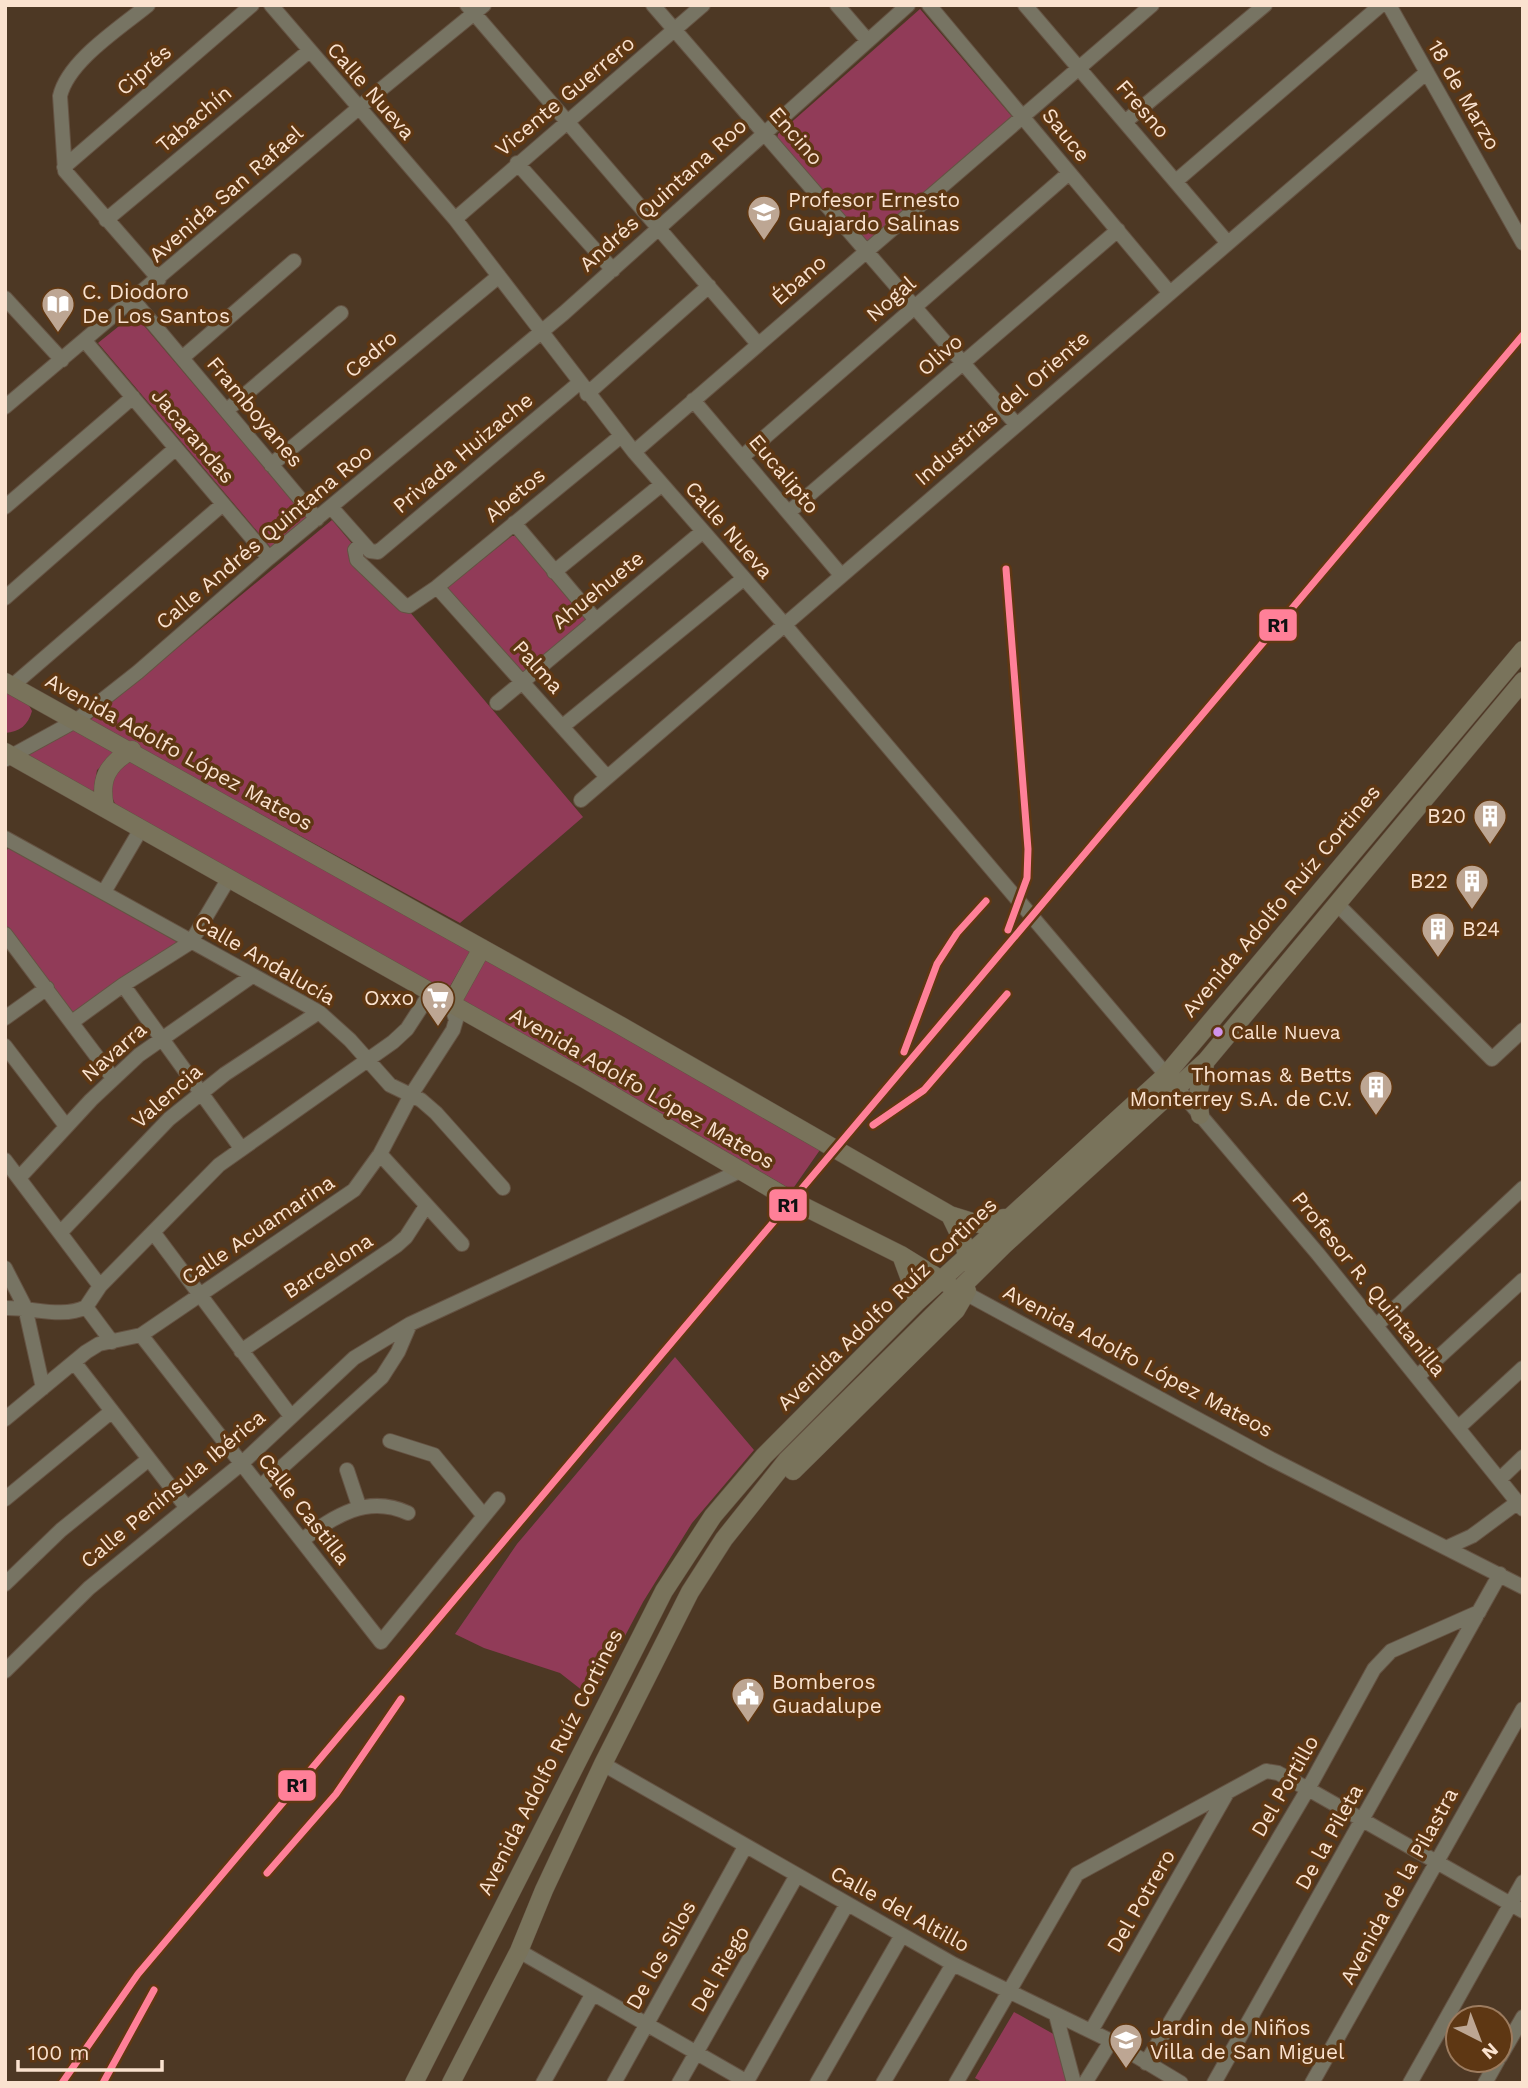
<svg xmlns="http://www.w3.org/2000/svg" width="1528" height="2088" viewBox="0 0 1528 2088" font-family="'Work Sans',sans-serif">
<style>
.green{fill:#913b58}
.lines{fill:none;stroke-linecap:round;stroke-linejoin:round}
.minor-casing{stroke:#655343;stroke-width:16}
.major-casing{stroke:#655343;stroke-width:19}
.minor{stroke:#777463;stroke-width:14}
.major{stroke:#79735b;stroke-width:18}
.rail-1-casing{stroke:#5e3713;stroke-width:12}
.rail-1{stroke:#ff8098;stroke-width:7}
.bus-dot{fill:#d193ec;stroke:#5e3713;stroke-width:2.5}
.labels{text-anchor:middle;stroke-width:7;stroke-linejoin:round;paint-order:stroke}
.bus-label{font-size:19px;fill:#fae2cf;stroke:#5e3713;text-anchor:start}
.street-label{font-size:21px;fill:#fae2cf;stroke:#5e3713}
.poi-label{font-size:21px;fill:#fae2cf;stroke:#5e3713;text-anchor:start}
.line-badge{stroke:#5e3713;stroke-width:2.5}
.pale-badge-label{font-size:19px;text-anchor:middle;font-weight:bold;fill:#111}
</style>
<rect width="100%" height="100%" fill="#4d3824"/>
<path class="green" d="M920,9L1014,119L867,243L777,139L778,134Z
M134,314L309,520L273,550L98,343Z
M332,520L583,817L460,923L89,721Z
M512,536H516L586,618V623L523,674L448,592V587Z
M5,689L26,700L32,711C28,725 20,732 5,733Z
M78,727L122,749L97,770L93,795L23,755Z
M128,761H137L472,949L446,993L117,808L112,797L110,776Z
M11,847L177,942L73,1015L5,925V851Z
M484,957L822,1147L792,1190L458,999Z
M675,1357L754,1450L692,1523L643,1602L592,1698L560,1673L484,1648L455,1634L517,1544Z
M1014,2012L1057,2036L1068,2083H984L975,2078Z"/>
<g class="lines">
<defs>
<path id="minor" d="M148,5C120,28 68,61 60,96L65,171L159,279
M271,5L455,219L634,452L784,624L1318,1254L1523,1509
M467,5L758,344
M653,5L1015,423
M837,5L868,41
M929,5L1169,292
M1025,5L1227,242
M1389,5L1523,243
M1126,121L1265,5
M517,163L613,270
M64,167L252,5
M1176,181L1381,5
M455,219L703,5
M106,220L309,51
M5,298L62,360
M134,301L317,519
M85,341L269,558
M182,358L294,261
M587,394L709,286
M693,400L841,575
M5,407L374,95L484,5
M227,410L341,313
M634,452L1152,5
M742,457L1069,173
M271,465L499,276
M5,507L133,397
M331,507L370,551L378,552L579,383
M789,512L1118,230
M514,523L595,619
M362,542L355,550L357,560L404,605L409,606L437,587L621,436
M554,572L661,485
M437,587L607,777
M5,598L176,448
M12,686L223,504
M497,703L702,532
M563,726L743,579
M6,759L77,720L138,672L269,558L564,313L908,5
M581,800L1427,72
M5,838L319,1012L350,1040L390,1085L421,1100L436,1113L503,1188
M104,892L141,829
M1337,904L1492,1059L1523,1030
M5,934L113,1078
M123,985L241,1148
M5,1018L47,988
M72,1022L123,985L191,942L229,878
M5,1046L66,1126
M380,1154L462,1244
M5,1160L100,1286
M19,1178L91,1100L139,1055L252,976
M153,1232L290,1415
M60,1233L169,1119L225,1074L319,1012
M5,1268L25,1307L43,1388
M967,1294L1271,1459L1523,1587
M86,1307L100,1286L219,1165L393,1042L407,1029L431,992
M86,1307L112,1342
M5,1308C31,1307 62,1319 86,1307
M1377,1325L1523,1188
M141,1335L381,1642L498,1499
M241,1351L396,1246L406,1237L426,1206
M74,1362L187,1508
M1417,1377L1523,1280
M5,1419L86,1352L99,1344L141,1335L354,1190L380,1154L411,1095L453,1030L456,1020L451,1004
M1459,1427L1523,1368
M390,1441L434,1455L484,1516
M347,1470L359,1506
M1501,1478L1523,1457
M261,1486L382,1377L398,1352L410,1324
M5,1499L112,1411
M302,1540C335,1516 367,1494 408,1513
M1448,1547L1472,1536L1518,1502
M5,1584L61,1530L149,1459
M5,1671L89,1588L241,1464L354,1358L410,1324L742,1170
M603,1764L953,1964L1111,2041L1181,2083
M519,1951L749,2083
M1056,2015L1074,2083
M1091,2031L1227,1793
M1500,2057L1523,2017
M1146,2063L1308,1789L1374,1669L1391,1651L1479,1612
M543,2083L592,1995
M614,2083L745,1847
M679,2083L797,1875
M746,2083L847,1904
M817,2083L902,1935
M883,2083L953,1964
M956,2083L1077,1874L1266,1771L1278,1773L1308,1789L1523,1911
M1085,2083L1111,2041
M1214,2083L1500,1574
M1312,2083L1523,1709
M1410,2083L1523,1882
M1485,2083L1498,2060"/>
<path id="major" d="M5,682L616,1023L950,1215L979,1224L1004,1218
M5,752L583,1078L789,1199L901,1255L948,1284
M105,807C99,780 107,764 132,750
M451,1004L482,948
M1200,1115L1198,1094L1205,1064
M950,1215L964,1244L969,1263
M901,1255L918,1301
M793,1471L956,1310L967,1291
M414,2083L664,1591L713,1516L764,1456L918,1301L1165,1076L1523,650
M451,2083L519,1951L544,1890L603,1764L690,1592L724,1539L787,1460L819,1428L1004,1245L1206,1061L1523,681"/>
</defs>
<use href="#minor" class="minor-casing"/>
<use href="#major" class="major-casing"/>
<use href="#minor" class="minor"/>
<use href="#major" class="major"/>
<defs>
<path id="rail-1" d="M1006,569L1028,849L1027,878L1008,930
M904,1052L937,964L957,933L986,901
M873,1125L924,1090L1007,994
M267,1873L336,1794L401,1699
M62,2083L138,1974L1523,335
M103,2083L154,1990"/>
</defs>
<use href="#rail-1" class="rail-1-casing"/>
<use href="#rail-1" class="rail-1"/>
</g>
<defs>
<symbol id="school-pin" viewBox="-11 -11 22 30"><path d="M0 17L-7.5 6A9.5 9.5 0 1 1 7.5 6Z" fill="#bda693" stroke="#5e3713"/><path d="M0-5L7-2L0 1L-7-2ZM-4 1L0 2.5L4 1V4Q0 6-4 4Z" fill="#fff"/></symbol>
<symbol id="library-pin" viewBox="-11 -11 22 30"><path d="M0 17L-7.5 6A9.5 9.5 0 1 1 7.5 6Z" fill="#bda693" stroke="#5e3713"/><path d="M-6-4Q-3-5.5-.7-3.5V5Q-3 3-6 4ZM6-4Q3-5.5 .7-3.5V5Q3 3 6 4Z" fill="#fff"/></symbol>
<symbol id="building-pin" viewBox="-11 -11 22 30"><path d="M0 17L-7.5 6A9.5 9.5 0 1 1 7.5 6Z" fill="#bda693" stroke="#5e3713"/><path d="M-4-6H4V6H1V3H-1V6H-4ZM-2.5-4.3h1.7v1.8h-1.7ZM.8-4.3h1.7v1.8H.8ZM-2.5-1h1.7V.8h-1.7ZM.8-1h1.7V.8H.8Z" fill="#fff"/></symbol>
<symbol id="supermarket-pin" viewBox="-11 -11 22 30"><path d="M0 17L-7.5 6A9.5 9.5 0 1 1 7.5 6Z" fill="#bda693" stroke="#5e3713"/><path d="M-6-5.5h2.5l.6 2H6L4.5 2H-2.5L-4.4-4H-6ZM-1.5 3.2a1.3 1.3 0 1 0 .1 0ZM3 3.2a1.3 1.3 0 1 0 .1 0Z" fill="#fff"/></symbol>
<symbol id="civic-pin" viewBox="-11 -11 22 30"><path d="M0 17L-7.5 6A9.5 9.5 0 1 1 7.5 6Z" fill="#bda693" stroke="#5e3713"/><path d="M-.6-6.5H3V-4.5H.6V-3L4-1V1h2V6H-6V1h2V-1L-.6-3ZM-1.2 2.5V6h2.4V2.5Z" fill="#fff"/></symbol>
</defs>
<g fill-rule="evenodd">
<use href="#school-pin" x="745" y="193" width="38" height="52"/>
<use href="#library-pin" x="39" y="285" width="38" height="52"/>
<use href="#building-pin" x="1471" y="797" width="38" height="52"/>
<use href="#building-pin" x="1453" y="862" width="38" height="52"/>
<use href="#building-pin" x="1419" y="910" width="38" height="52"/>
<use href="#supermarket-pin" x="419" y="979" width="38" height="52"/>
<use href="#building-pin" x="1357" y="1068" width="38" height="52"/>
<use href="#civic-pin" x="729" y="1675" width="38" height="52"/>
<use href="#school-pin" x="1107" y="2021" width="38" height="52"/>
</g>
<circle class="bus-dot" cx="1218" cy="1032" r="6"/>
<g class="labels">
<g class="bus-label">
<text x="1231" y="1039">Calle Nueva</text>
</g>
<g class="street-label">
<text transform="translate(144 70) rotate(-41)" y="7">Ciprés</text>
<text transform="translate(371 91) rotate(49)" y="7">Calle Nueva</text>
<text transform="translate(1464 95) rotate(60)" y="7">18 de Marzo</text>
<text transform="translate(565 96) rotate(-40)" y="7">Vicente Guerrero</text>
<text transform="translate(1143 109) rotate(49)" y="7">Fresno</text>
<text transform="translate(194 119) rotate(-40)" y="7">Tabachín</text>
<text transform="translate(1066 135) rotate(51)" y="7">Sauce</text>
<text transform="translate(796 136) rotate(49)" y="7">Encino</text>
<text transform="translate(226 194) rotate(-41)" y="7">Avenida San Rafael</text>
<text transform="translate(663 195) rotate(-42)" y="7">Andrés Quintana Roo</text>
<text transform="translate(799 280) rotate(-41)" y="7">Ébano</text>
<text transform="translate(891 299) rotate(-41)" y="7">Nogal</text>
<text transform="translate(371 354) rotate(-40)" y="7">Cedro</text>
<text transform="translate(940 355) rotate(-41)" y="7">Olivo</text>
<text transform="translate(1002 408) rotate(-41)" y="7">Industrias del Oriente</text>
<text transform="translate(255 412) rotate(50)" y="7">Framboyanes</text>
<text transform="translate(193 436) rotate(50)" y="7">Jacarandas</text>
<text transform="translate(463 453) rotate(-40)" y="7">Privada Huizache</text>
<text transform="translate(784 474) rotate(50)" y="7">Eucalipto</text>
<text transform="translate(515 495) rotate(-40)" y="7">Abetos</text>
<text transform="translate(729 530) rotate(49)" y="7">Calle Nueva</text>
<text transform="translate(264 537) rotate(-40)" y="7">Calle Andrés Quintana Roo</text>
<text transform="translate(598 590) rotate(-39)" y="7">Ahuehuete</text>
<text transform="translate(538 667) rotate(48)" y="7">Palma</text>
<text transform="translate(179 752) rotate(29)" y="7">Avenida Adolfo López Mateos</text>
<text transform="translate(1281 901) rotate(-50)" y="7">Avenida Adolfo Ruíz Cortines</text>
<text transform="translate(265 960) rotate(30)" y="7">Calle Andalucía</text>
<text transform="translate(114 1052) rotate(-41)" y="7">Navarra</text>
<text transform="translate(642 1088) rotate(30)" y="7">Avenida Adolfo López Mateos</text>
<text transform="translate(167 1096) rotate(-41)" y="7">Valencia</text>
<text transform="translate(258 1230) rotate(-34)" y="7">Calle Acuamarina</text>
<text transform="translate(328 1266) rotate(-33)" y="7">Barcelona</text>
<text transform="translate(1369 1284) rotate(51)" y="7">Profesor R. Quintanilla</text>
<text transform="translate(887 1304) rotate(-44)" y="7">Avenida Adolfo Ruíz Cortines</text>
<text transform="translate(1138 1361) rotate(28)" y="7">Avenida Adolfo López Mateos</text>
<text transform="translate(173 1489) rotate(-40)" y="7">Calle Península Ibérica</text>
<text transform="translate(304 1509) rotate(52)" y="7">Calle Castilla</text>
<text transform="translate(550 1762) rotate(-63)" y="7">Avenida Adolfo Ruíz Cortines</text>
<text transform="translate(1285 1786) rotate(-60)" y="7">Del Portillo</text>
<text transform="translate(1329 1837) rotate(-61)" y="7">De la Pileta</text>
<text transform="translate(1399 1886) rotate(-61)" y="7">Avenida de la Pilastra</text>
<text transform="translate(1141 1901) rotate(-60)" y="7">Del Potrero</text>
<text transform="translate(900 1909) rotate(29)" y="7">Calle del Altillo</text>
<text transform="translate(661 1955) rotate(-61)" y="7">De los Silos</text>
<text transform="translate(720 1969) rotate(-60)" y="7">Del Riego</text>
</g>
<g class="poi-label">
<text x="788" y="207">Profesor Ernesto<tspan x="788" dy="24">Guajardo Salinas</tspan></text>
<text x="82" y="299">C. Diodoro<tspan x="82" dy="24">De Los Santos</tspan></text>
<text x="1466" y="823" text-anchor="end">B20</text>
<text x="1448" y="888" text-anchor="end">B22</text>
<text x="1462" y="936">B24</text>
<text x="414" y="1005" text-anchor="end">Oxxo</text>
<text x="1352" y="1082" text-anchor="end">Thomas &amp; Betts<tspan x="1352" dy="24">Monterrey S.A. de C.V.</tspan></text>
<text x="772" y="1689">Bomberos<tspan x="772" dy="24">Guadalupe</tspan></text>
<text x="1150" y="2035">Jardin de Niños<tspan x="1150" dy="24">Villa de San Miguel</tspan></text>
</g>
</g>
<g class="line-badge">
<rect x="1258" y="608" width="40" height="34" rx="7" fill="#ff8098"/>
<rect x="768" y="1188" width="40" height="34" rx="7" fill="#ff8098"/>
<rect x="277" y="1769" width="40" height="33" rx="7" fill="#ff8098"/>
</g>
<g class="pale-badge-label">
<text x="1278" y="632">R1</text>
<text x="788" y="1212">R1</text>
<text x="297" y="1792">R1</text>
</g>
<rect width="1528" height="2088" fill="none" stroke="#fae2cf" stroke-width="14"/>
<g transform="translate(1479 2039) rotate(138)"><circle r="33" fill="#5e3713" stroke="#9c7b5e" stroke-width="2"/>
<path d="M0-5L12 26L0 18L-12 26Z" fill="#bda693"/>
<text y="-10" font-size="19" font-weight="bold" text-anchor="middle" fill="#fae2cf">N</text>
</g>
<path d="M18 2060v10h144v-10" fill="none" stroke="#fae2cf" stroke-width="3.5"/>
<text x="28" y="2060" font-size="21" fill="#fae2cf" stroke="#5e3713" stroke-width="5" paint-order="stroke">100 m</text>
</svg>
